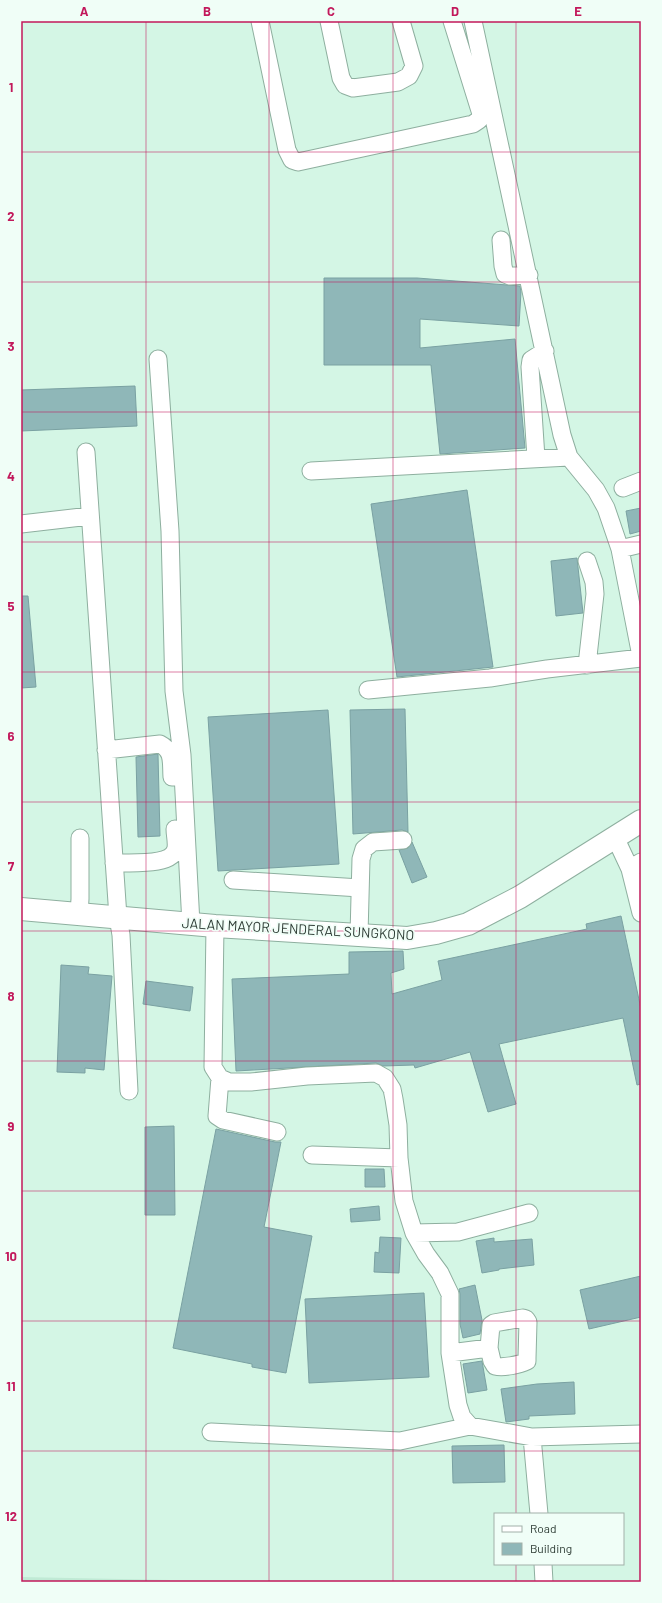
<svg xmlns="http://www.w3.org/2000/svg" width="662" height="1603" viewBox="0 0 662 1603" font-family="Barlow,sans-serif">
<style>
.built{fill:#c0ead5}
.building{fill:#8fb7b8;stroke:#7aa1a2}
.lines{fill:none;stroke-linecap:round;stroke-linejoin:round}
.minor-casing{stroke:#8eaf9f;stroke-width:19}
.major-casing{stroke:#8eaf9f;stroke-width:24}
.minor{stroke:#fff;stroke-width:17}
.major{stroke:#fff;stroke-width:22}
.grid{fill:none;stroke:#c2185b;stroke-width:1;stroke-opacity:0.55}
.labels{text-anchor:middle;stroke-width:3.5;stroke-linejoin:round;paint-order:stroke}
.street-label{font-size:14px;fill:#2e3c35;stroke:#f0fef7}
.neatline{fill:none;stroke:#c2185b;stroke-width:1.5}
.grid-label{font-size:13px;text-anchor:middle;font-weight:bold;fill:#c2185b}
</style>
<rect width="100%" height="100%" fill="#d4f6e5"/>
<path class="built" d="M21,1577L170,1580V1582H21Z"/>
<path class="building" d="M324,278H417L520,286L521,292L519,326L420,319V348L515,339L525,448L440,454L431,365H324Z
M135,386L137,426L21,431V390Z
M467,490L493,667L397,677L371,504Z
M641,508V531L630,534L626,511Z
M577,558L583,613L556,616L551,561Z
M21,596H28L36,687L21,688Z
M405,709L408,832L402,830L353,834L350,710Z
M328,710L339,864L218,871L208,717Z
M158,754L160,836L138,837L136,757Z
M412,842L427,877L412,883L399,850L408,848Z
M621,916L641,1009V1084L637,1085L623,1018L499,1044L516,1104L488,1112L470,1052L415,1068L414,1065L383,1066L376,1063L236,1071L232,979L349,974V952L403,951L404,969L391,973L392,994L442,980L438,961L587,929L586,924Z
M61,965L89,967L88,974L112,976L104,1070L85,1068V1073L57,1072Z
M146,981L193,987L190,1011L143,1004Z
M174,1126L175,1215H145V1127Z
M216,1129L275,1142H281L264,1227L312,1236L286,1373L252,1367V1364L173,1348Z
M365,1169H384L385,1187H365Z
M379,1206L380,1220L351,1222L350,1209Z
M380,1237L401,1238L399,1273L374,1272L375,1252L379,1253Z
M494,1238V1242L532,1239L534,1265L499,1269V1270L482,1273L476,1241Z
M641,1276V1317L589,1329L580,1290Z
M475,1285L482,1320L480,1334L463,1338L460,1324V1294L459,1289Z
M424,1293L429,1377L309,1383L305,1299Z
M482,1361L487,1390L468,1393L463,1364Z
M574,1382L575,1414L529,1416V1419L506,1422L501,1389L537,1384Z
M504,1445L505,1482L453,1483L452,1446Z"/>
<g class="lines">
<defs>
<path id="minor" d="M260,21L287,150L292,160L298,162L473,124L479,120L481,114L452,21
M329,21L341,78L345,85L353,88L398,82L409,76L414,66L401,21
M473,21L562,435L569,457L596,490L606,508L620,549L641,656
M501,240L503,266L505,274L510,276L529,275
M158,359L170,531L174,691L182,755L191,924
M86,452L118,917L121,935L129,1091
M536,458L530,367L531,360L545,351
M311,471L569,457
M623,488L641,481
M21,524L90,516
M620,549L641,544
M587,665L595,594L594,582L587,561
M368,690L490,678L547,669L641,658
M106,750L160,744C174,751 171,763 172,777
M615,837L630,869
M641,862L630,869L641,913
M114,863C129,862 173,867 176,848C177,842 175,835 175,829
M233,880L360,888
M79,913L80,899V838
M215,926L213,1067L220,1078L229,1082H251L307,1076L376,1073L385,1078L392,1089L394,1099L398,1125L399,1158L404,1201L414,1233L426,1254L440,1273L450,1294V1353L458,1405L462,1417L470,1426
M359,935L361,859L364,849L373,842L403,840
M220,1078L217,1116L223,1120L277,1132
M312,1155L399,1158
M414,1233L458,1232L529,1213
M450,1353L489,1348L492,1361L495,1366C503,1368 519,1365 527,1361V1358L528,1322L526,1319L523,1318L494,1323L491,1325L489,1348
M211,1432L400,1441L470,1426L532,1437L641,1434
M532,1437L539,1514
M543,1564L544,1582"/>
<path id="major" d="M21,909L215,926L407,938L436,933L468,924L520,897L641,821"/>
</defs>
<use href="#minor" class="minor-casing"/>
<use href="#major" class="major-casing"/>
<use href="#minor" class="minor"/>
<use href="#major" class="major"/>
</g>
<path class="grid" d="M146,21V1582M269,21V1582M393,21V1582M516,21V1514M21,152H641M21,282H641M21,412H641M21,542H641M21,672H641M21,802H641M21,931H641M21,1061H641M21,1191H641M21,1321H641M21,1451H641M516,1564V1582"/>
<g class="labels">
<g class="street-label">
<text transform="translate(298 929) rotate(3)" y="5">JALAN MAYOR JENDERAL SUNGKONO</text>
</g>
</g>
<rect width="662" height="1603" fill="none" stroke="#f0fef7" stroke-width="44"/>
<rect x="494" y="1513" width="130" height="52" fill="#f0fef7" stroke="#a2b0a9"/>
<rect x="502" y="1526" width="20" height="6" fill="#ffffff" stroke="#a2b0a9"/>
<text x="530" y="1533" font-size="12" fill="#2e3c35">Road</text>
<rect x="502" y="1543" width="20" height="12" fill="#8fb7b8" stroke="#a2b0a9"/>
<text x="530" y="1553" font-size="12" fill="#2e3c35">Building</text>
<rect x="22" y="22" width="618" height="1559" class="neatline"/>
<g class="grid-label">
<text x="84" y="16">A</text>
<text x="207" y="16">B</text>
<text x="331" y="16">C</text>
<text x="455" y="16">D</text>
<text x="578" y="16">E</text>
<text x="11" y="92">1</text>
<text x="11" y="221">2</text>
<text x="11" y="351">3</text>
<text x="11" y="481">4</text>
<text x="11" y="611">5</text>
<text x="11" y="741">6</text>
<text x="11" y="871">7</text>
<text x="11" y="1001">8</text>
<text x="11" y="1131">9</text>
<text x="11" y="1261">10</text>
<text x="11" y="1391">11</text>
<text x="11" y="1521">12</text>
</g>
</svg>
